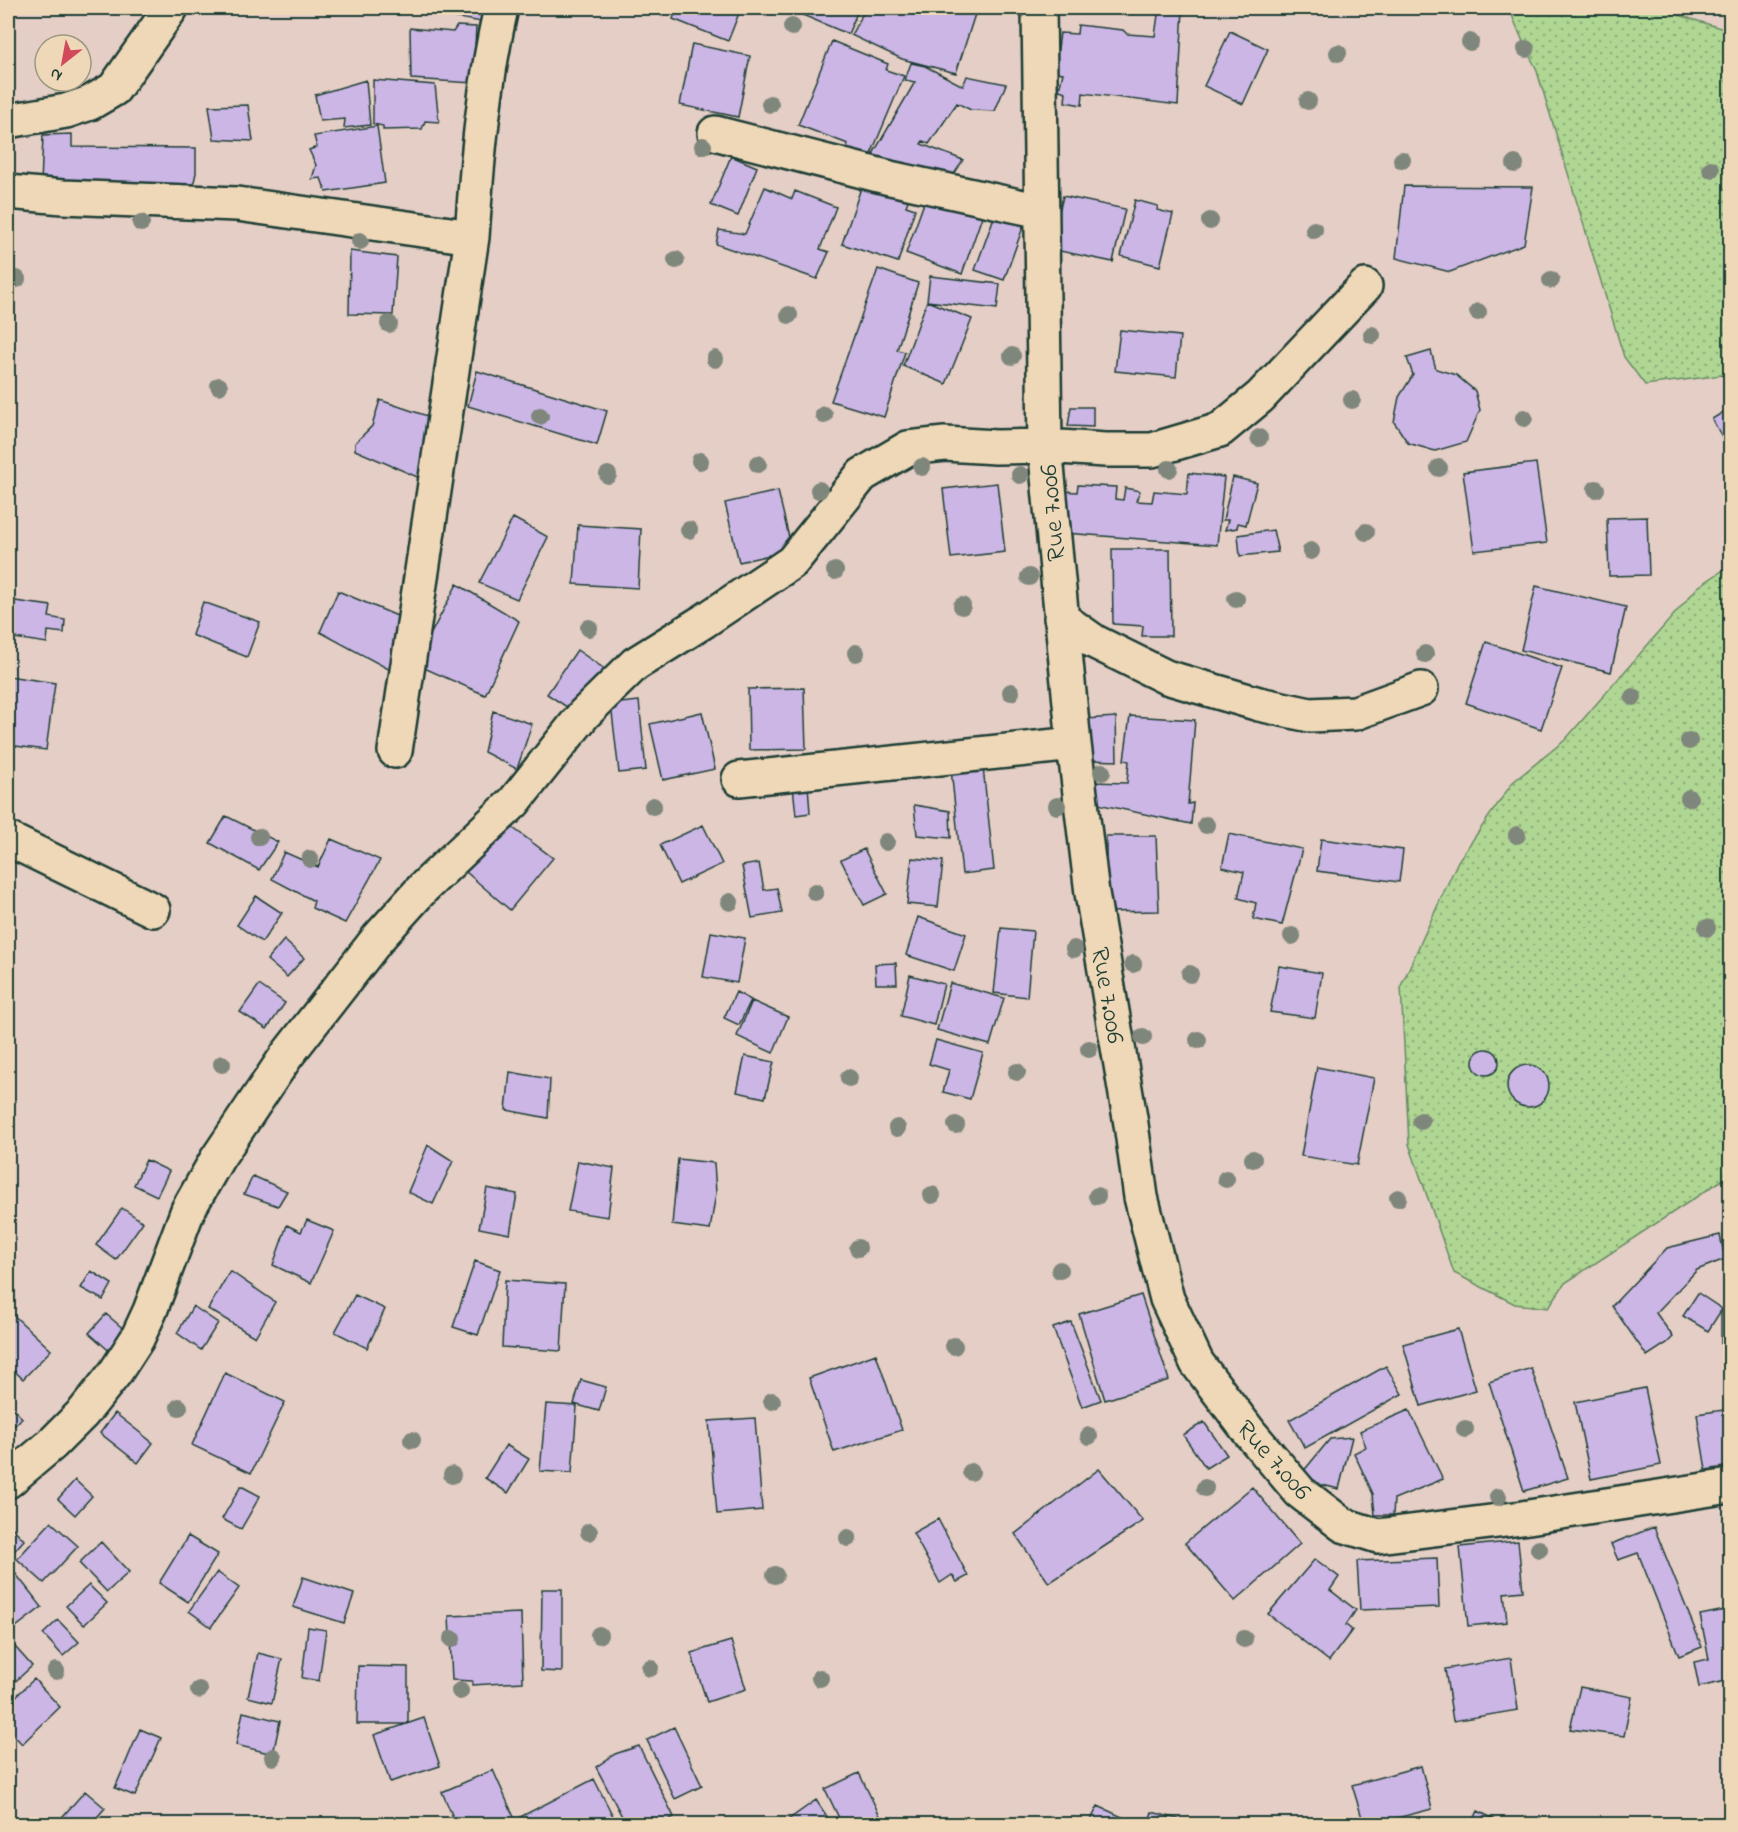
<svg xmlns="http://www.w3.org/2000/svg" width="1738" height="1832" viewBox="0 0 1738 1832" font-family="'Indie Flower',sans-serif">
<style>
.grass{fill:url(#grass-dots);stroke:#678a64;stroke-width:1.5}
.building{fill:#cbb6e6;stroke:#1f3d34;stroke-width:1.5}
.lines{fill:none;stroke-linecap:round;stroke-linejoin:round}
.minor-casing{stroke:#1f3d34;stroke-width:38}
.minor{stroke:#eed8b7;stroke-width:33}
.tree{fill:#7f867b}
.labels{text-anchor:middle;stroke-width:5;stroke-linejoin:round;paint-order:stroke}
.street-label{font-size:26px;fill:#1f3d34;stroke:#eed8b7}
</style>
<defs>
<pattern id="grass-dots" width="8" height="8" patternUnits="userSpaceOnUse" patternTransform="scale(1.5)"><rect width="8" height="8" fill="#afd693"/><path d="M2 2h.1M6 6h.1" fill="none" stroke="#8eaf79" stroke-width="1.8" stroke-linecap="round"/></pattern>
</defs>
<rect width="100%" height="100%" fill="#e4cec5"/>
<filter id="ink" filterUnits="userSpaceOnUse"><feTurbulence type="fractalNoise" baseFrequency=".0167" numOctaves="2"/><feDisplacementMap in="SourceGraphic" scale="12" xChannelSelector="R" yChannelSelector="G"/><feConvolveMatrix kernelMatrix="1 2 1 2 8 2 1 2 1" color-interpolation-filters="sRGB"/></filter>
<g filter="url(#ink)">
<path class="grass" d="M1509,8H1657L1730,31V374L1645,385L1624,357L1536,68L1526,49Z
M1725,569L1730,570V1175L1565,1283L1548,1308L1515,1304L1454,1273L1409,1144L1401,986L1458,861L1513,782L1565,740L1698,587Z"/>
<path class="building" d="M447,8H484L482,22L447,16Z
M677,8H741L728,41L673,19Z
M786,8H859L848,34Z
M866,8H977L956,73L902,59L851,35Z
M1159,8H1183L1178,105L1083,93L1082,105L1065,102L1066,92L1059,90L1063,73L1055,72L1060,33L1077,34L1078,25L1123,30L1127,34L1155,36Z
M457,26L476,27L473,83L411,79L410,28L453,32Z
M1230,31L1268,49L1243,104L1204,86Z
M832,41L888,64L886,70L904,76L866,166L843,157L848,144L798,125Z
M692,44L750,56L738,117L680,105Z
M911,63L925,66L963,86L967,76L1006,84L995,111L971,110L957,103L929,144L923,141L921,144L963,160L948,184L870,159L915,82L905,80Z
M366,80L370,125L344,128L345,119L320,121L315,95Z
M373,80L435,85L439,122L425,121L422,129L383,130V126L373,124Z
M248,105L253,141L214,139L209,106Z
M377,126L385,183L326,192L321,178L312,179L316,165L309,150L317,147L314,136Z
M72,134V147L196,148V173L191,195L41,185L43,135Z
M731,156L757,167L738,216L711,205Z
M864,179L910,195L906,206L915,209L898,262L842,244Z
M1404,186L1533,187L1524,244L1450,272L1396,258Z
M765,187L792,199L795,191L836,207L820,249L829,252L817,279L716,244L719,230L745,234Z
M929,189L985,208L962,274L906,253Z
M1063,196L1125,209L1113,262L1055,250L1059,232L1055,230Z
M1135,200L1158,206L1157,210L1173,214L1160,266L1121,256Z
M998,206L1027,216L1004,280L975,270Z
M350,251L397,257L393,315L349,314Z
M878,269L918,283L897,350L905,352L884,417L831,401Z
M930,276L1000,284L997,309L927,301Z
M927,301L972,319L946,384L903,366Z
M1120,330L1180,336L1176,377L1115,371Z
M1431,351L1436,369L1456,375L1475,391L1480,410L1466,442L1435,451L1408,443L1394,422L1399,397L1413,375L1407,358Z
M477,371L607,411L597,445L468,406Z
M380,400L439,420L422,479L355,450V443L372,426Z
M1071,407H1093V427L1068,426Z
M1730,408V451L1712,419Z
M1536,463L1547,543L1474,551L1463,472Z
M1189,473L1224,477L1217,545L1065,533L1063,491L1077,492L1078,485L1116,487L1115,499L1123,500L1125,488L1140,491L1136,501L1152,502L1154,491L1187,494Z
M1233,477L1257,483L1246,525L1238,523L1237,528L1225,530L1228,520H1223Z
M997,483L1005,552L951,558L943,489Z
M778,491L792,550L739,562L725,503Z
M1647,517L1649,575L1609,576L1607,518Z
M513,518L548,537L517,599L479,583Z
M578,525L641,529L638,588L574,584Z
M1273,530L1278,552L1240,556L1238,535Z
M1112,549H1170L1171,636H1142L1143,626L1113,624Z
M457,584L519,621L485,695L415,664Z
M1536,586L1626,607L1611,672L1521,650Z
M338,591L409,621L392,671L320,632Z
M8,600L51,606L49,617L65,620L64,633L48,631L47,643L8,637Z
M203,602L260,622L247,657L192,635Z
M1486,642L1562,668L1541,729L1466,703Z
M577,650L606,670L576,713L547,694Z
M8,676L55,683L46,750L8,745Z
M804,688L806,749L749,750L748,689Z
M639,701L646,770L619,773L611,704Z
M493,711L532,724L517,769L484,752Z
M702,712L715,769L663,780L650,724Z
M1130,716L1195,720L1188,804L1193,803L1191,824L1093,803L1092,782L1127,783L1129,761L1124,760Z
M1116,717L1117,761L1089,760L1085,719Z
M983,767L994,870L962,874L951,769Z
M808,785L810,813L796,815L793,787Z
M914,805L950,811L951,838L917,835Z
M226,816L278,842L259,870L210,843Z
M509,825L553,858L510,910L466,872Z
M703,825L722,864L679,884L660,845Z
M1229,834L1302,849L1282,925L1253,919L1256,903L1238,898L1244,872L1222,867Z
M1106,836H1156L1159,911L1106,912Z
M331,839L380,860L345,923L312,908L314,901L272,879L284,852L318,867Z
M1321,839L1403,850L1399,882L1317,871Z
M864,849L887,894L864,905L841,860Z
M912,858L943,861L938,907L907,904Z
M759,863L764,890L777,888L782,913L752,918L742,866Z
M256,896L282,913L262,942L237,925Z
M918,917L966,934L954,971L906,955Z
M1001,928L1033,931L1027,997L994,993Z
M711,932L745,938L737,983L703,977Z
M284,940L304,958L287,977L267,960Z
M896,963L897,984H876L875,964Z
M1279,966L1322,973L1315,1018L1270,1012Z
M910,975L944,984L934,1025L901,1016Z
M950,983L1004,998L990,1045L937,1030Z
M259,985L285,1003L267,1029L240,1012Z
M736,992L751,1000L739,1025L724,1018Z
M752,1001L788,1017L773,1053L737,1036Z
M936,1040L983,1053L970,1099L943,1092L949,1070L929,1064Z
M1473 1062a13 13 0 1 1 26 0a13 13 0 1 1-26 0Z
M745,1056L774,1062L765,1098L737,1092Z
M1507 1086a21 21 0 1 1 42 0a21 21 0 1 1-42 0Z
M1317,1067L1374,1078L1357,1165L1301,1156Z
M510,1072L550,1079L548,1118L506,1110Z
M428,1145L453,1161L433,1204L408,1192Z
M678,1159L714,1163L716,1193L710,1230L672,1225Z
M146,1160L169,1171L157,1196L134,1185Z
M578,1161L614,1168L608,1217L568,1211Z
M253,1176L287,1191L278,1206L244,1194Z
M487,1188L517,1194L510,1234L479,1228Z
M122,1208L143,1222L116,1260L96,1245Z
M307,1220L334,1231L311,1283L273,1265L287,1225L301,1232Z
M1720,1235L1725,1259L1697,1270L1656,1313L1673,1337L1667,1343L1647,1356L1612,1306L1667,1248Z
M475,1261L500,1270L478,1335L453,1327Z
M91,1271L112,1284L103,1300L81,1288Z
M230,1271L275,1302L255,1337L208,1309Z
M505,1280L565,1284L561,1351L502,1347Z
M1698,1293L1722,1309L1708,1331L1683,1316Z
M355,1295L385,1309L367,1348L335,1332Z
M1141,1295L1169,1380L1105,1400L1079,1314Z
M1730,1298V1344H1721V1314Z
M193,1306L218,1323L201,1350L177,1333Z
M8,1310L51,1350L23,1379L8,1365Z
M106,1314L132,1336L115,1356L89,1333Z
M1071,1322L1101,1400L1082,1407L1053,1328Z
M1458,1329L1476,1390L1421,1406L1403,1344Z
M876,1354L902,1430L834,1452L809,1378Z
M1386,1366L1402,1394L1305,1448L1289,1420Z
M1531,1368L1568,1478L1524,1491L1489,1382Z
M225,1373L285,1402L251,1473L192,1445Z
M581,1380L606,1387L599,1411L574,1404Z
M1645,1388L1661,1465L1591,1479L1575,1402Z
M8,1403L22,1418L8,1432Z
M546,1404L577,1406L572,1473L540,1471Z
M1730,1409V1466L1706,1470L1697,1414Z
M1409,1410L1443,1479L1394,1499L1393,1515H1375L1373,1494L1354,1453L1366,1447L1360,1431Z
M115,1413L153,1443L138,1463L100,1433Z
M755,1418L762,1510L717,1514L709,1421Z
M1204,1422L1227,1455L1206,1468L1183,1435Z
M1352,1437L1339,1489L1297,1479L1330,1439Z
M506,1445L529,1459L508,1493L485,1478Z
M1099,1469L1143,1521L1049,1583L1015,1534Z
M75,1480L92,1496L75,1515L58,1499Z
M241,1486L260,1496L241,1529L222,1519Z
M1252,1487L1300,1544L1235,1601L1185,1543Z
M938,1519L968,1576L957,1582L952,1575L940,1583L913,1533Z
M51,1522L78,1546L44,1583L17,1559Z
M8,1523L24,1540L8,1558Z
M1654,1527L1702,1647L1679,1656L1638,1553L1618,1560L1611,1544Z
M188,1536L218,1554L188,1602L159,1583Z
M1518,1541L1523,1591L1504,1593L1507,1622L1468,1626L1460,1547Z
M101,1542L129,1572L107,1592L79,1563Z
M1437,1558L1439,1607L1360,1610L1357,1561Z
M1315,1559L1339,1577L1330,1590L1356,1610L1346,1625L1352,1630L1329,1661L1268,1614Z
M8,1564L42,1607L8,1633Z
M217,1572L239,1588L211,1627L189,1611Z
M303,1577L354,1594L344,1623L293,1607Z
M89,1585L107,1603L84,1625L66,1606Z
M542,1589H562V1672L541,1671Z
M1730,1609V1680L1699,1687L1694,1662L1709,1659L1700,1615Z
M521,1613L523,1682L472,1685V1681L452,1680L449,1616Z
M58,1620L79,1642L63,1656L43,1634Z
M308,1627L326,1630L319,1681L302,1678Z
M8,1639L32,1666L8,1688Z
M731,1641L746,1689L707,1702L691,1653Z
M258,1653L282,1659L272,1703L248,1697Z
M1511,1658L1518,1710L1453,1721L1445,1669Z
M358,1666L408,1667V1724H357Z
M34,1679L60,1707L22,1744L8,1729V1704Z
M1580,1687L1632,1697L1624,1736L1570,1729Z
M243,1712L280,1721L273,1754L236,1745Z
M424,1718L440,1766L390,1782L374,1735Z
M674,1727L702,1786L675,1799L647,1740Z
M140,1729L161,1738L135,1796L115,1788Z
M639,1746L674,1817L661,1824H626L596,1767L615,1754Z
M1421,1766L1432,1809L1381,1822L1382,1824H1364L1352,1785Z
M493,1770L517,1824H456L442,1792Z
M859,1773L884,1824H842L825,1789Z
M594,1779L617,1824H524L520,1817Z
M85,1791L105,1808L91,1824H56Z
M816,1800L832,1824H791L788,1820Z
M1098,1806L1129,1820L1127,1824H1089Z
M1478,1811L1504,1824H1472Z
M1152,1812L1196,1824H1148Z"/>
<g class="lines">
<defs>
<path id="minor" d="M1039,8L1045,446L1074,744L1092,893L1131,1124L1141,1197L1167,1299L1197,1363L1250,1433L1300,1492L1343,1525L1378,1536L1522,1518L1730,1486
M8,121L66,111L90,103L114,89L171,8
M715,133L890,178L1041,211
M8,192L63,197L237,204L472,237
M1061,618L1095,642L1166,677L1259,704L1310,715L1355,713L1421,689
M395,751L472,237C477,160 484,83 501,8
M739,779L1074,744
M8,839L153,910
M8,1481L52,1444L83,1413L115,1373L137,1339L150,1311L188,1210L217,1159L287,1055L379,937L424,887L514,802L584,714L635,664L704,621L792,562L862,475L908,448L945,444L996,447L1045,446L1105,450H1152L1220,430L1260,397L1365,286"/>
</defs>
<use href="#minor" class="minor-casing"/>
<use href="#minor" class="minor"/>
</g>
<g class="tree">
<circle cx="792" cy="27" r="9"/>
<circle cx="1470" cy="42" r="9"/>
<circle cx="1526" cy="49" r="9"/>
<circle cx="1338" cy="53" r="9"/>
<circle cx="1308" cy="101" r="9"/>
<circle cx="770" cy="104" r="9"/>
<circle cx="703" cy="146" r="9"/>
<circle cx="1402" cy="160" r="9"/>
<circle cx="1515" cy="164" r="9"/>
<circle cx="1711" cy="169" r="9"/>
<circle cx="1210" cy="221" r="9"/>
<circle cx="141" cy="223" r="9"/>
<circle cx="1314" cy="230" r="9"/>
<circle cx="360" cy="241" r="9"/>
<circle cx="676" cy="260" r="9"/>
<circle cx="17" cy="279" r="9"/>
<circle cx="1551" cy="280" r="9"/>
<circle cx="1478" cy="312" r="9"/>
<circle cx="789" cy="315" r="9"/>
<circle cx="389" cy="324" r="9"/>
<circle cx="1372" cy="335" r="9"/>
<circle cx="1012" cy="356" r="9"/>
<circle cx="715" cy="359" r="9"/>
<circle cx="219" cy="386" r="9"/>
<circle cx="1352" cy="400" r="9"/>
<circle cx="824" cy="415" r="9"/>
<circle cx="540" cy="416" r="9"/>
<circle cx="1524" cy="418" r="9"/>
<circle cx="1259" cy="438" r="9"/>
<circle cx="700" cy="461" r="9"/>
<circle cx="758" cy="464" r="9"/>
<circle cx="922" cy="467" r="9"/>
<circle cx="1439" cy="468" r="9"/>
<circle cx="1169" cy="469" r="9"/>
<circle cx="608" cy="475" r="9"/>
<circle cx="1020" cy="475" r="9"/>
<circle cx="1596" cy="489" r="9"/>
<circle cx="819" cy="490" r="9"/>
<circle cx="689" cy="530" r="9"/>
<circle cx="1366" cy="532" r="9"/>
<circle cx="1311" cy="551" r="9"/>
<circle cx="835" cy="571" r="9"/>
<circle cx="1029" cy="577" r="9"/>
<circle cx="1236" cy="599" r="9"/>
<circle cx="962" cy="606" r="9"/>
<circle cx="589" cy="628" r="9"/>
<circle cx="856" cy="653" r="9"/>
<circle cx="1425" cy="654" r="9"/>
<circle cx="1011" cy="692" r="9"/>
<circle cx="1633" cy="697" r="9"/>
<circle cx="1689" cy="741" r="9"/>
<circle cx="1102" cy="772" r="9"/>
<circle cx="1689" cy="798" r="9"/>
<circle cx="653" cy="806" r="9"/>
<circle cx="1057" cy="806" r="9"/>
<circle cx="1206" cy="825" r="9"/>
<circle cx="1517" cy="835" r="9"/>
<circle cx="259" cy="837" r="9"/>
<circle cx="886" cy="842" r="9"/>
<circle cx="310" cy="859" r="9"/>
<circle cx="815" cy="892" r="9"/>
<circle cx="730" cy="902" r="9"/>
<circle cx="1707" cy="928" r="9"/>
<circle cx="1292" cy="936" r="9"/>
<circle cx="1074" cy="949" r="9"/>
<circle cx="1133" cy="964" r="9"/>
<circle cx="1190" cy="974" r="9"/>
<circle cx="1143" cy="1037" r="9"/>
<circle cx="1198" cy="1040" r="9"/>
<circle cx="1089" cy="1049" r="9"/>
<circle cx="222" cy="1064" r="9"/>
<circle cx="1017" cy="1072" r="9"/>
<circle cx="849" cy="1078" r="9"/>
<circle cx="1421" cy="1121" r="9"/>
<circle cx="956" cy="1125" r="9"/>
<circle cx="897" cy="1128" r="9"/>
<circle cx="1253" cy="1159" r="9"/>
<circle cx="1226" cy="1179" r="9"/>
<circle cx="932" cy="1195" r="9"/>
<circle cx="1097" cy="1196" r="9"/>
<circle cx="1398" cy="1198" r="9"/>
<circle cx="858" cy="1248" r="9"/>
<circle cx="1060" cy="1270" r="9"/>
<circle cx="954" cy="1346" r="9"/>
<circle cx="772" cy="1401" r="9"/>
<circle cx="179" cy="1407" r="9"/>
<circle cx="1465" cy="1429" r="9"/>
<circle cx="1089" cy="1436" r="9"/>
<circle cx="412" cy="1440" r="9"/>
<circle cx="971" cy="1472" r="9"/>
<circle cx="452" cy="1475" r="9"/>
<circle cx="1205" cy="1488" r="9"/>
<circle cx="1498" cy="1497" r="9"/>
<circle cx="589" cy="1532" r="9"/>
<circle cx="848" cy="1538" r="9"/>
<circle cx="1539" cy="1549" r="9"/>
<circle cx="775" cy="1575" r="9"/>
<circle cx="599" cy="1635" r="9"/>
<circle cx="452" cy="1639" r="9"/>
<circle cx="1244" cy="1639" r="9"/>
<circle cx="650" cy="1668" r="9"/>
<circle cx="56" cy="1671" r="9"/>
<circle cx="820" cy="1678" r="9"/>
<circle cx="199" cy="1690" r="9"/>
<circle cx="460" cy="1691" r="9"/>
<circle cx="273" cy="1757" r="9"/>
</g>
</g>
<g class="labels">
<g class="street-label">
<text transform="translate(1051 513) rotate(-95)" y="9">Rue 7.006</text>
<text transform="translate(1109 995) rotate(80)" y="9">Rue 7.006</text>
<text transform="translate(1275 1459) rotate(48)" y="9">Rue 7.006</text>
</g>
</g>
<rect width="1738" height="1832" fill="none" stroke="#eed8b7" stroke-width="30"/>
<rect x="15" y="15" width="1708" height="1802" fill="none" stroke="#1f3d34" stroke-width="2" filter="url(#ink)"/>
<g transform="translate(63 63) rotate(211)"><circle r="28" fill="#eed8b7" stroke="#9b9a83" stroke-width="1.5"/>
<path d="M0-4.5L10 22L0 15L-10 22Z" fill="#d1495b"/>
<text y="-9" font-size="16" font-weight="bold" text-anchor="middle" fill="#1f3d34">N</text>
</g>
</svg>
